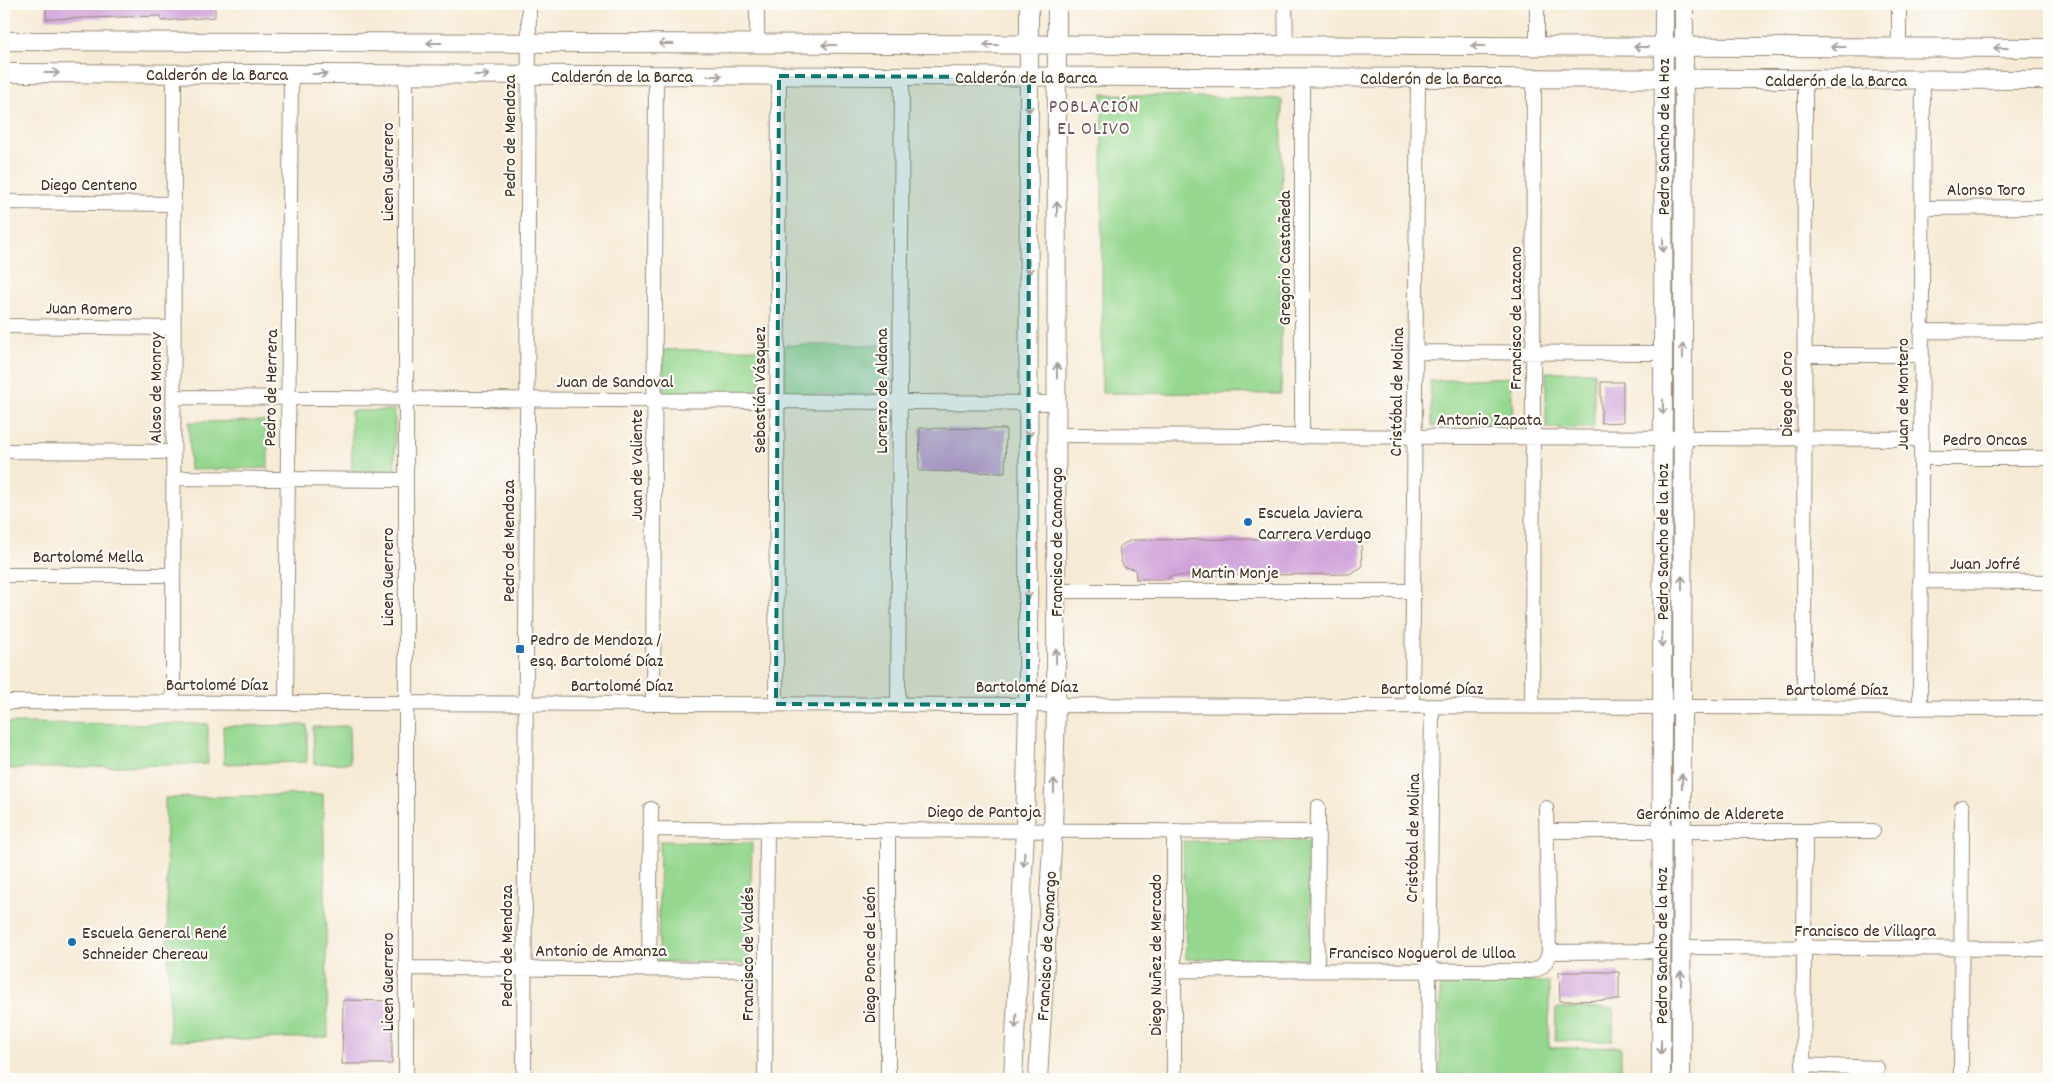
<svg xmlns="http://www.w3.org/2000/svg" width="2053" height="1083" viewBox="0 0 2053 1083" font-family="Dekko,sans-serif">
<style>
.green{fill:#95d78f;stroke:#688056}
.building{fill:#cd9ed8}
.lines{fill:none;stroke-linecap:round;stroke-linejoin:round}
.minor-casing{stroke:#988a7a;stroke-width:16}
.tertiary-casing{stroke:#988a7a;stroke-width:20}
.minor{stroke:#fff;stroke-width:14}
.tertiary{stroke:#fff;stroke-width:18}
.oneway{stroke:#a79f9a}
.marked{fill:#0f766e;fill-opacity:0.2;stroke:#0f766e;stroke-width:4;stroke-dasharray:10 6;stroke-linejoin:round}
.poi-dot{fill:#1f6fb2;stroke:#fdfcf7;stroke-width:2}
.labels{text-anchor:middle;stroke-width:4.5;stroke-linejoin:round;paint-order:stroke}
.street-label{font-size:18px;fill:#3b2a1e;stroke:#fdfcf7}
.poi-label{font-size:18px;fill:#3b2a1e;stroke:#fdfcf7;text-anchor:start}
.neighbourhood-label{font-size:19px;letter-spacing:1px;fill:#6e535f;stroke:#fdfcf7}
</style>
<rect width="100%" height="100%" fill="#fdfcf7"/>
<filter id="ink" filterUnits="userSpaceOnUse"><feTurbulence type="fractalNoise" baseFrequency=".02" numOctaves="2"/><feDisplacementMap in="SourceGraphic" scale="10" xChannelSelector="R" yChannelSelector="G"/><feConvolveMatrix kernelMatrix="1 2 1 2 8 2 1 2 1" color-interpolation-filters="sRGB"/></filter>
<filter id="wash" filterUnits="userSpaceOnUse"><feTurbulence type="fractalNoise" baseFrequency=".0096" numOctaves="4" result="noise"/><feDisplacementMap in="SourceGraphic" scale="20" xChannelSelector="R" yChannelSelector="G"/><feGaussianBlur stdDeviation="1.12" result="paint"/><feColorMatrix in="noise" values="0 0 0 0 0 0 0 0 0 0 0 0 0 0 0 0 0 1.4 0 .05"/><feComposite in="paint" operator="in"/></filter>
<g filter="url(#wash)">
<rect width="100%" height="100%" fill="#f6ead5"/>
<path class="green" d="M1102,94L1282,99L1281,394L1102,393Z
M785,345H891V394H785Z
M760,349V398L664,399L663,350Z
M1546,372H1594V428H1546Z
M1511,377L1513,422L1432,426L1430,381Z
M395,410V471H352L351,411Z
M268,421V468L190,470L189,422Z
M4,723L208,724V764L4,769Z
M307,725V762L224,764L223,726Z
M349,726L350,763L314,764L313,727Z
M323,794L328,1037L170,1041L165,798Z
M660,841L752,843L749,964L658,962Z
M1183,841H1310L1311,959H1186Z
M1440,982H1549V1048L1621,1047V1079H1440Z
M1556,1008H1614L1613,1041H1555Z"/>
<g id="blocks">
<path class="building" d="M46,4H215V17L161,21V16L46,19Z
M1601,382H1623V422L1601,423Z
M920,428L1006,429L1005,473L919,471Z
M1361,538L1362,567L1349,574L1169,576V579H1136L1135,569L1124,567L1121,561L1119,547L1125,543L1133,540Z
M1559,972H1619V1000L1560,1001Z
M343,1000L392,1001V1064H342Z"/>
</g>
</g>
<g filter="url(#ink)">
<use href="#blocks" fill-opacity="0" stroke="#988a7a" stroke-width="1"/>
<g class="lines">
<defs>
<path id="minor" d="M1285,4L1286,46
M757,44V4
M1537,47V4
M1899,48V4
M406,75V1079
M1302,78V437
M4,202L173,204
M1922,208L2049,207
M4,326L173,328
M1921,331L2049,332
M1415,352L1663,353
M1805,355H1921
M173,397L1057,403
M1057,435L1921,439
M4,451L173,452
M1921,458H2049
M173,478L406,480
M4,575H173
M1920,581L2049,582
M1056,591H1413
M4,702L2049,708
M173,702L174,74
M286,703L291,74
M653,704L656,76
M776,704L779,76
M898,705L902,76
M1412,706L1418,78
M1532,707L1534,79
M1804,707L1805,80
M1920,708L1923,80
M650,829L1318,832
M888,830V1079
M1174,831V1079
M1547,831H1873
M1681,947L2049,949
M1549,952L1661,951
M406,968L766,970
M649,969L651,809
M1174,970L1529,971C1540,970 1547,964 1549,952L1546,808
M1317,970L1318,807
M1803,1065L1877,1068
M524,1079L529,4
M765,1079L767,829
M1428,1079L1432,706
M1803,1079L1805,832
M1961,1079L1962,807"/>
<path id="tertiary" d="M4,41L2049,48
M4,73L2049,80
M1013,1079L1025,830L1028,705L1029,4
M1038,1079L1053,830L1056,705L1057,4
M1661,1079L1664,4
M1681,1079L1684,4"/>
</defs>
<use href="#minor" class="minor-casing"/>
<use href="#tertiary" class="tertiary-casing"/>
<use href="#minor" class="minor"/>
<use href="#tertiary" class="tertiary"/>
</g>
<defs><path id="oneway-shaft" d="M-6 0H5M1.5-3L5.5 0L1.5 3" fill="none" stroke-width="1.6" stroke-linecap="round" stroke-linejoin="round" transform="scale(1.25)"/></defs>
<g class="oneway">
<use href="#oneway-shaft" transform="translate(434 43) rotate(-180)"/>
<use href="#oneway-shaft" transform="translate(666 44) rotate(-180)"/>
<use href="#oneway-shaft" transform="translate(829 45) rotate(-180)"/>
<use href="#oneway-shaft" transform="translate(991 45) rotate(-180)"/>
<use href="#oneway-shaft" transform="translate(1478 46) rotate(-180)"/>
<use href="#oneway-shaft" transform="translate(1641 47) rotate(-180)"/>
<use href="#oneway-shaft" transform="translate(1838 47) rotate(-180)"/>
<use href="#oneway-shaft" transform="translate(2001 48) rotate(-180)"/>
<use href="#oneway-shaft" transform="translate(52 73)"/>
<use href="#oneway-shaft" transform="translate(320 74)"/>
<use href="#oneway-shaft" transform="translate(482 75)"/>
<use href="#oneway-shaft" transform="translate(715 76)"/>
<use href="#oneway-shaft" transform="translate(1029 105) rotate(90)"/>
<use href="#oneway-shaft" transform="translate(1057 209) rotate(-90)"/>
<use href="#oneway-shaft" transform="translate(1663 245) rotate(90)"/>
<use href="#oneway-shaft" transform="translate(1029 267) rotate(90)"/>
<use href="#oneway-shaft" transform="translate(1683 351) rotate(-90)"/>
<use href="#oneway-shaft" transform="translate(1057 371) rotate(-90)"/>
<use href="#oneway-shaft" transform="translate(1663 407) rotate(90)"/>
<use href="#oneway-shaft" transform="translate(1029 430) rotate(90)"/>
<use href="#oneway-shaft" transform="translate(1682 583) rotate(-90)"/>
<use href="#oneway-shaft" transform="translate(1028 592) rotate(90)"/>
<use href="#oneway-shaft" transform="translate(1662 640) rotate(90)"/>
<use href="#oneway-shaft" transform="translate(1056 656) rotate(-90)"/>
<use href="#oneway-shaft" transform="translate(1682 781) rotate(-90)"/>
<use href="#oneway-shaft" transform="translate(1054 786) rotate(-89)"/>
<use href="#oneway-shaft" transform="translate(1024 859) rotate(93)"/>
<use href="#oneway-shaft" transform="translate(1681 978) rotate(-90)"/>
<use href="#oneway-shaft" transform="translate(1016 1021) rotate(93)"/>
<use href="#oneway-shaft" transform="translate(1661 1047) rotate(90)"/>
</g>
</g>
<path class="marked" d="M779,76L1029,77L1028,705L776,704Z"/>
<g class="poi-dot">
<circle cx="1248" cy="522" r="5"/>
<rect x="515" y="644" width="10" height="10" rx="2.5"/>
<circle cx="72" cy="942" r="5"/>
</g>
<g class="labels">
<g class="street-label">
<text x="217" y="80">Calderón de la Barca</text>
<text x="622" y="82">Calderón de la Barca</text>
<text x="1026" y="83">Calderón de la Barca</text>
<text x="1431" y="84">Calderón de la Barca</text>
<text x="1836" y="86">Calderón de la Barca</text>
<text transform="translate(509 136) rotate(-90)" y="6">Pedro de Mendoza</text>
<text transform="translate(1663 137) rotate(-90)" y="6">Pedro Sancho de la Hoz</text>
<text transform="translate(387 172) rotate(-90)" y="6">Licen Guerrero</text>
<text x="89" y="190">Diego Centeno</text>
<text x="1986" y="195">Alonso Toro</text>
<text transform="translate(1284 258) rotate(-90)" y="6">Gregorio Castañeda</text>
<text transform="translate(89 308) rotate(1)" y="6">Juan Romero</text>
<text transform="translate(1515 318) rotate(-90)" y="6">Francisco de Lazcano</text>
<text x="615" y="387">Juan de Sandoval</text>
<text transform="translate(155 388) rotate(-90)" y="6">Aloso de Monroy</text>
<text transform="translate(270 388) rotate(-89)" y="6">Pedro de Herrera</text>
<text transform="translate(759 390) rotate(-90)" y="6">Sebastián Vásquez</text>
<text transform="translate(881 391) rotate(-90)" y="6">Lorenzo de Aldana</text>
<text transform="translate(1396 392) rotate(-89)" y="6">Cristóbal de Molina</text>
<text transform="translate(1786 394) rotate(-90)" y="6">Diego de Oro</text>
<text transform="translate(1902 394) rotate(-90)" y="6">Juan de Montero</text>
<text x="1489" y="425">Antonio Zapata</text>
<text x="1985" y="445">Pedro Oncas</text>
<text transform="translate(636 465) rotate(-90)" y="6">Juan de Valiente</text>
<text transform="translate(508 541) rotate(-90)" y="6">Pedro de Mendoza</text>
<text transform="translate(1056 542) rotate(-90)" y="6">Francisco de Camargo</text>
<text transform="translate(1662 542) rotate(-90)" y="6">Pedro Sancho de la Hoz</text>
<text x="88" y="562">Bartolomé Mella</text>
<text x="1985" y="569">Juan Jofré</text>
<text x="1235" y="578">Martin Monje</text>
<text transform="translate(387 577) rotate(-90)" y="6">Licen Guerrero</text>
<text x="217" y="690">Bartolomé Díaz</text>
<text x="622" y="691">Bartolomé Díaz</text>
<text x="1027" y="692">Bartolomé Díaz</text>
<text x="1432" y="694">Bartolomé Díaz</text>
<text x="1837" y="695">Bartolomé Díaz</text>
<text x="984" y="817">Diego de Pantoja</text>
<text x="1710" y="819">Gerónimo de Alderete</text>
<text transform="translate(1412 838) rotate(-89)" y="6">Cristóbal de Molina</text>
<text x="1865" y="936">Francisco de Villagra</text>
<text transform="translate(506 946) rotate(-90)" y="6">Pedro de Mendoza</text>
<text transform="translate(1046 946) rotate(-87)" y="6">Francisco de Camargo</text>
<text transform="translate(1661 946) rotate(-90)" y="6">Pedro Sancho de la Hoz</text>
<text x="601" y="956">Antonio de Amanza</text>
<text x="1422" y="958">Francisco Noguerol de Ulloa</text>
<text transform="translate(747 954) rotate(-90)" y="6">Francisco de Valdés</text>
<text transform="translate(869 955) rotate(-90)" y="6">Diego Ponce de León</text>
<text transform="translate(1155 955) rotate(-90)" y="6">Diego Nuñez de Mercado</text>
<text transform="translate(387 982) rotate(-90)" y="6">Licen Guerrero</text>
</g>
<g class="poi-label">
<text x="1258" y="518">Escuela Javiera<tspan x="1258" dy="21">Carrera Verdugo</tspan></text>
<text x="530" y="645">Pedro de Mendoza /<tspan x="530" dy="21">esq. Bartolomé Díaz</tspan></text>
<text x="82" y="938">Escuela General René<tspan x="82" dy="21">Schneider Chereau</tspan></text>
</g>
<g class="neighbourhood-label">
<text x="1094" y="112">POBLACIÓN<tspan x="1094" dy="22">EL OLIVO</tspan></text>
</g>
</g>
<rect width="2053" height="1083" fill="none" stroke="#fdfcf7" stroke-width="20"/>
</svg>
